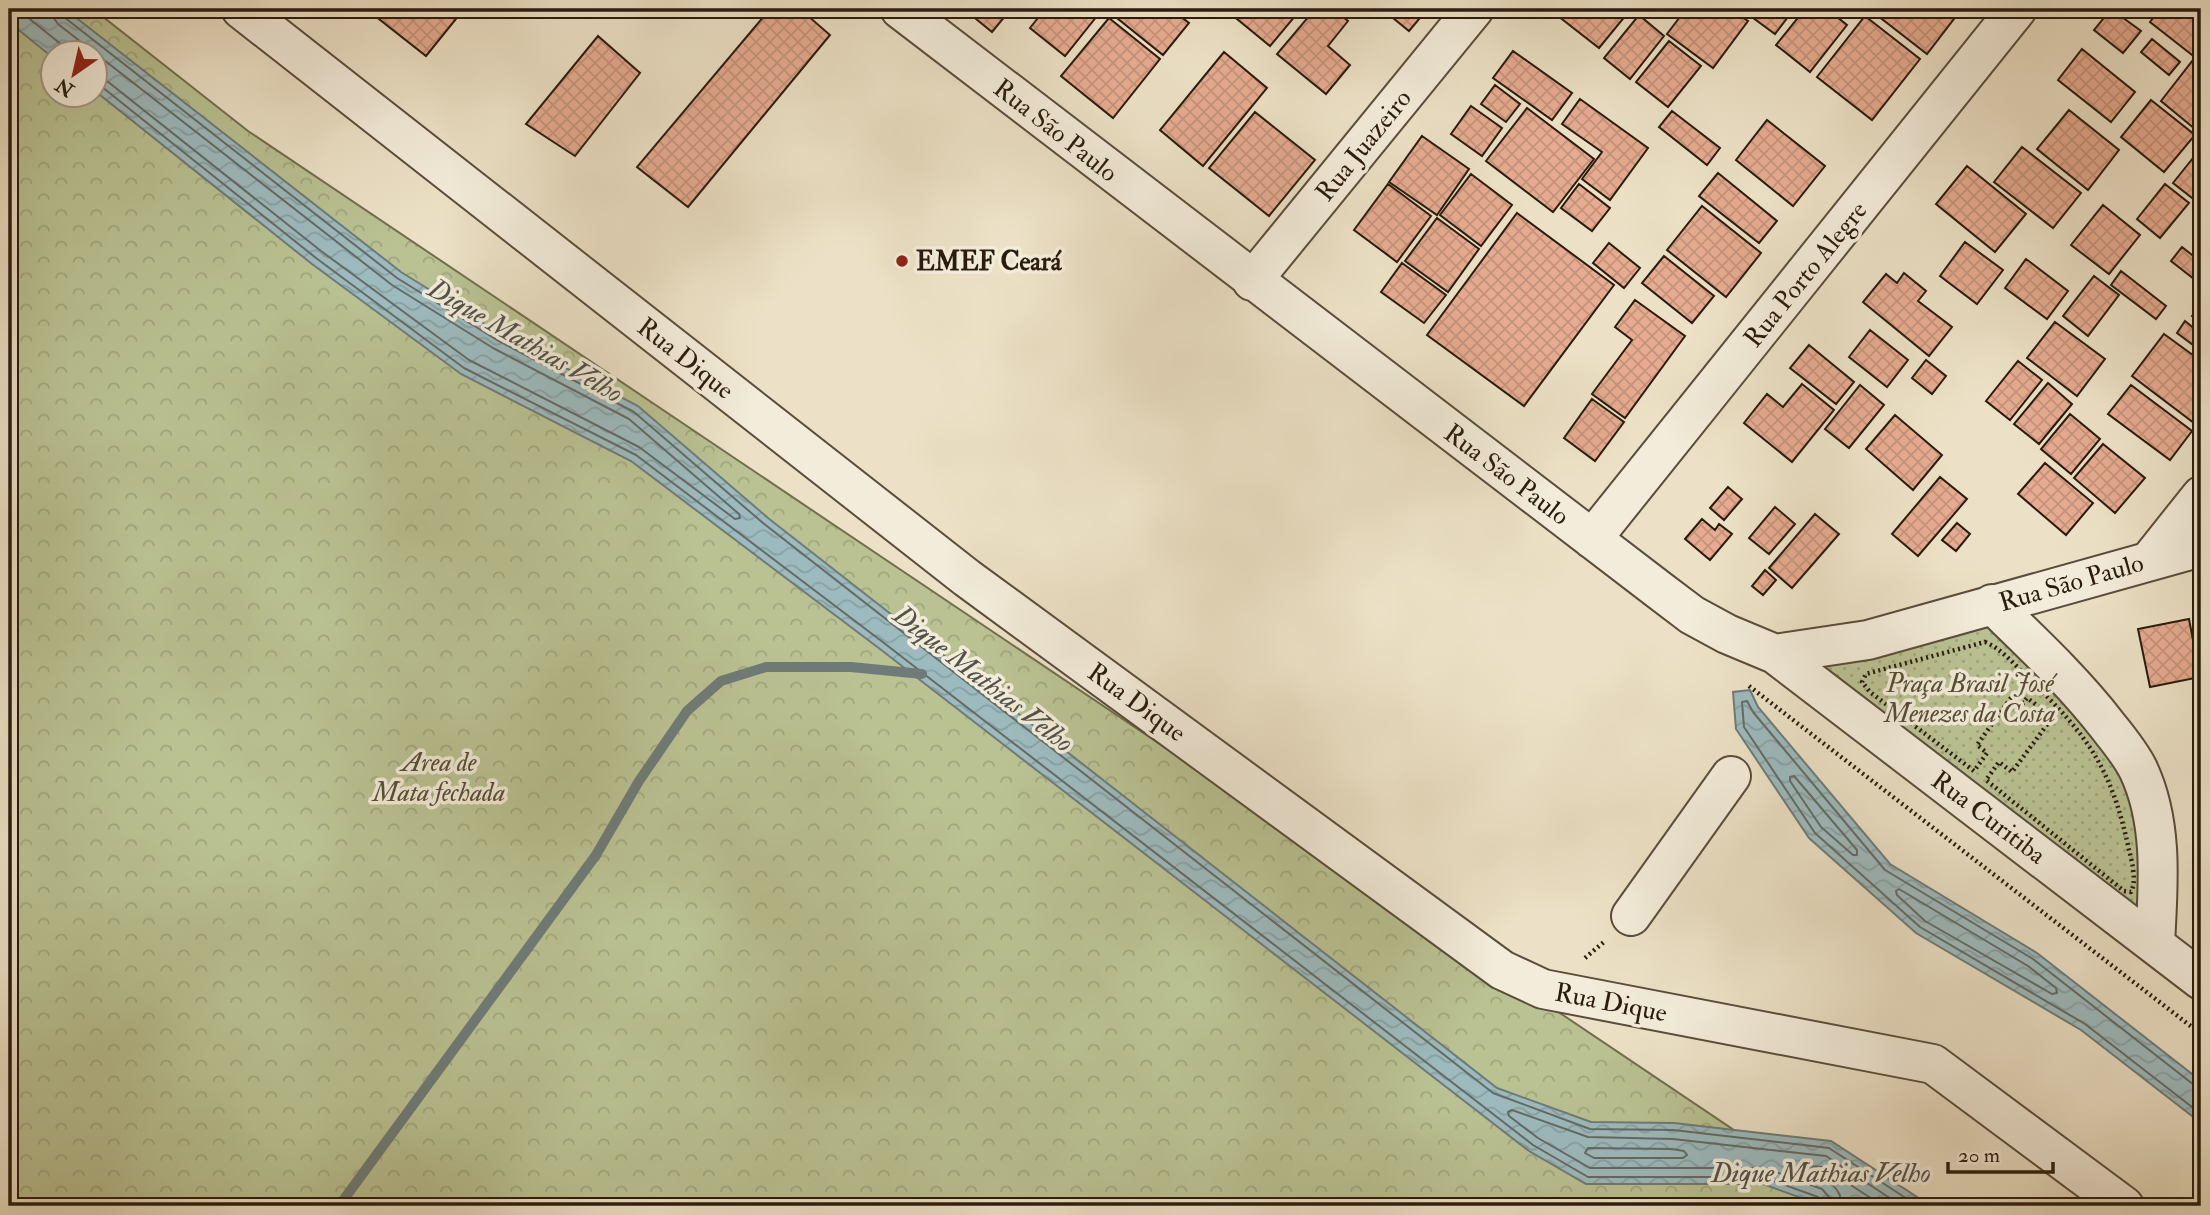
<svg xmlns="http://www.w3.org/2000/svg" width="2210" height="1215" viewBox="0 0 2210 1215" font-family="'IM FELL Double Pica',serif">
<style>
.forest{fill:url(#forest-crowns);stroke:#726e50;stroke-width:2;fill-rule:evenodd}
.park{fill:url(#park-dots);stroke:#726e50;stroke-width:2}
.water{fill:url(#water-waves);stroke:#6f7b78;stroke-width:2}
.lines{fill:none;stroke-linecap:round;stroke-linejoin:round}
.shore{stroke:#646b66;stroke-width:2}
.stream{stroke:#6f7b78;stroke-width:10}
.building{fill:url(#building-cross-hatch);stroke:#2a1b0d;stroke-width:2}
.minor-casing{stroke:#5a4c3b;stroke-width:42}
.path{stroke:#2a1b0d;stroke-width:4.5;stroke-dasharray:2 3.5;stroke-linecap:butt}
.minor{stroke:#f3ecda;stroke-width:38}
.poi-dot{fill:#8f2418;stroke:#f3ecda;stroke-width:2.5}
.labels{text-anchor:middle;stroke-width:7;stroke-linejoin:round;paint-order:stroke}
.street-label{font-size:26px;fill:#2a1b0d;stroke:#f3ecda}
.poi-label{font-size:26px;font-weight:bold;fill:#2a1b0d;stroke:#f3ecda;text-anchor:start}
.park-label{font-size:26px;font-style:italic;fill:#554d35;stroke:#f3ecda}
.water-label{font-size:28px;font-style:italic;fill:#52534b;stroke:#f3ecda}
</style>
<defs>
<pattern id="forest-crowns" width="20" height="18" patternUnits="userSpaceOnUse" patternTransform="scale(1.75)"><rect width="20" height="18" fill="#bac293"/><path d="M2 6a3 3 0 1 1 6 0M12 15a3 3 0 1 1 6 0" fill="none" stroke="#a0a67e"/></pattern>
<pattern id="park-dots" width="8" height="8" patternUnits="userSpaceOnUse" patternTransform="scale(1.75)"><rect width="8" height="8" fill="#bac293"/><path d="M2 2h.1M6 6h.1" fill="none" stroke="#a0a67e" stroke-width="1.8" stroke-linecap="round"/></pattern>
<pattern id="water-waves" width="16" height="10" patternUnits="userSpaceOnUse" patternTransform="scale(1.75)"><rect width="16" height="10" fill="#9dbbbf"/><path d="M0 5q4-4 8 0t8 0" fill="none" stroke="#87a0a3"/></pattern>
<pattern id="building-cross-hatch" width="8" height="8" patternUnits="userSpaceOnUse" patternTransform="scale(1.75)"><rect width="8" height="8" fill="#e6ab90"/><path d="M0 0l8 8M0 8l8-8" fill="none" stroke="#c5937b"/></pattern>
</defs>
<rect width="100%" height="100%" fill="#ece1c6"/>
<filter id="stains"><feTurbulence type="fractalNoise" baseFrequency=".00286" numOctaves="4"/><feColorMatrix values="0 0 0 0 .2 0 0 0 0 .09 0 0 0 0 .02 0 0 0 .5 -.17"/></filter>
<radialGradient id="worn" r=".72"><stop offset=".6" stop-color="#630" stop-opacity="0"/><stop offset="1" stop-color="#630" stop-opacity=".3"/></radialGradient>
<path class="forest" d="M9,9H93L248,131L1847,1206H9ZM52,52H94V94H52Z"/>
<path class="park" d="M1991,611L2131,770L2149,932L1795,661Z"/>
<path class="water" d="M9,9H65L401,272L501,334L638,406L768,518L1497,1088L1591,1122L1674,1123L1831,1141L1931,1206H1823L1763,1184H1586L1529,1151L880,649L631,461L461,374L312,264L95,91L94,52H52V57L9,22Z
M1750,690L1758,707L1890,864L2037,953L2201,1081V1123L2081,1030L1916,933L1809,838L1736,729L1733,692Z"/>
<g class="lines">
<path class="shore" d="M14,9L21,12L62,45L67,52
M52,9L53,17L58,24L392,285L493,348L629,419L739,514L740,518L735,519L639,447L469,360L321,251L107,81L94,77
M61,9L64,17L397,278L497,340L634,412L763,523L1493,1093L1590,1129L1673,1130L1829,1148L1918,1206
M94,86L102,87L316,258L464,368L636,455L884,643L1533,1145L1588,1177H1763L1818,1197L1822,1206
M1794,776L1857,850V855H1853L1821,827L1790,781V777Z
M1899,889L2028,966L2056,988L2057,993L2052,994L1925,921L1897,895L1896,891Z
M2201,1086L2194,1085L2033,959L1885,870L1753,712L1747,701L1742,702L1744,727L1815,833L1920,927L2085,1024L2201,1114
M1588,1148L1672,1149L1684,1151L1687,1155L1683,1158H1594L1585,1153Z
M1831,1206L1829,1197L1822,1189L1765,1168H1590L1538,1138L1509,1116L1508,1112L1512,1110L1588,1137L1673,1139L1826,1156L1902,1206
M1842,1206C1841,1184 1824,1179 1806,1171L1805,1166L1823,1167L1883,1206"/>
<path class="stream" d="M339,1206L596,855L639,781L687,711L721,681L766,667H851L922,674"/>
</g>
<path class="building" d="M387,9H464L426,56L379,19Z
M770,9H800L830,35L688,207L637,167Z
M964,9H1011L992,32Z
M1045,9H1088L1097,16L1065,56L1030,28Z
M1116,9H1171L1189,23L1163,55L1112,14Z
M1180,9H1200L1192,18Z
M1235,9H1301L1270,46L1231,14Z
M1315,9H1333L1348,21L1328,46L1350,65L1326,94L1277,54Z
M1382,9H1421L1425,12L1409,31Z
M1549,9H1631L1599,48Z
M1686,9H1730L1748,21L1713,68L1667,34Z
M1741,9H1794L1775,34Z
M1805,9H1827L1847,25L1810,72L1776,45Z
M1869,9H1958L1960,11L1927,54Z
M2111,9L2141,31L2123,53L2094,30Z
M2160,9H2201V62L2150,22Z
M1639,15L1664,36L1630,79L1604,58Z
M1865,16L1920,59L1872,120L1817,77Z
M1109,18L1160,59L1113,118L1061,76Z
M598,36L640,73L575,156L526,124Z
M2152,39L2180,62L2169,75L2141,52Z
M1669,41L1701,66L1668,107L1636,82Z
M2082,49L2135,92L2111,122L2058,80Z
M1513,51L1572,93L1552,120L1493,78Z
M1224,52L1267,88L1203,166L1160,130Z
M2193,60L2201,67V134L2161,101Z
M1495,85L1520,104L1506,122L1481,104Z
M1580,99L1648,148L1610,200L1582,179L1602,152L1562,124Z
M2151,100L2195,135L2164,172L2121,137Z
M1471,106L1502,128L1482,156L1451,134Z
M1527,108L1594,159L1553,212L1486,161Z
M2069,110L2119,150L2088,190L2037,149Z
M1672,111L1720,148L1707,165L1659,127Z
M1255,112L1315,160L1269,216L1209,168Z
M1767,120L1825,166L1793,206L1736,160Z
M1422,136L1469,169L1437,215L1389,182Z
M2022,147L2081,193L2053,228L1994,182Z
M2201,148V205L2173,183Z
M1967,166L2026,214L1995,252L1936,204Z
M1718,173L1777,221L1759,243L1699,196Z
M1471,174L1512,205L1481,246L1440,215Z
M1388,184L1431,216L1397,262L1354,230Z
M1579,184L1610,208L1592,231L1561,208Z
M2165,184L2189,203L2160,238L2137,219Z
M2103,205L2140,235L2109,274L2071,245Z
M1702,206L1761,253L1726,297L1667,250Z
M1517,213L1614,285L1524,406L1427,335Z
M1437,218L1479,249L1448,292L1405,261Z
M1965,242L2003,270L1977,304L1940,276Z
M1609,243L1640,268L1624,288L1593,263Z
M2182,247L2201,262V269L2194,279L2171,261Z
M1664,256L1714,296L1692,323L1642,283Z
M2026,259L2068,291L2047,319L2005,288Z
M1402,263L1446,295L1424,323L1381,292Z
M2121,271L2166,306L2156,319L2111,285Z
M1904,273L1926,291L1918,301L1952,327L1929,356L1863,302L1886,274L1897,283Z
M2094,276L2119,295L2088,336L2063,316Z
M1635,300L1685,336L1625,418L1592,394L1632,340L1615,327Z
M2201,304V323L2192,316Z
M2185,321L2201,334V351L2177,333Z
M2055,322L2105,359L2077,396L2027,358Z
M1870,330L1908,360L1887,387L1849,357Z
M2164,334L2201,361V414L2194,423L2132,376Z
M1809,345L1854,382L1836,404L1790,368Z
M1926,360L1946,376L1932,394L1912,378Z
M2018,361L2042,380L2010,420L1986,401Z
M2048,383L2072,404L2039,444L2014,424Z
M1802,384L1834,410L1792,462L1744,423L1767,394L1783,407Z
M1860,385L1884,405L1849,448L1825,429Z
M2131,385L2192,431L2170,460L2108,414Z
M1592,399L1624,422L1595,461L1564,438Z
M2070,414L2100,439L2071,474L2041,449Z
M1895,415L1942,455L1913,490L1866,449Z
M2103,444L2145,478L2115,513L2074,478Z
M2045,463L2093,503L2066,535L2018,494Z
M1940,477L1967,499L1918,556L1892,534Z
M1728,487L1742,499L1724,520L1710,508Z
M1775,507L1795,524L1769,554L1749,538Z
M1815,514L1839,534L1792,588L1769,568Z
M1702,519L1715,530L1719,524L1732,534L1710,560L1685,539Z
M1957,523L1970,534L1956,551L1942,540Z
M1765,570L1776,580L1763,595L1752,586Z
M2189,619L2200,677L2150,687L2138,629Z"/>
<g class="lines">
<defs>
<path id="minor" d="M241,9L967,578L1502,970L1543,989L1933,1064L2124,1206
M900,9L1659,590L1692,615L1727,634L1775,654L1868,640L2201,547
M1252,281L1474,9
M1592,539L2017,9
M2150,560L2201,496
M1992,604C2032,643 2073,681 2107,725C2118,739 2130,753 2138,769C2164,823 2158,887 2155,944
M1775,654L2201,980
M1631,916L1731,776"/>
</defs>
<use href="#minor" class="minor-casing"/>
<path class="path" d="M1985,642C2002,649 2017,667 2030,680C2089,736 2112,770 2129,850C2132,862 2137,881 2131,892L2124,891L1986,780L1999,762L2012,772L2049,722L2038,714L2042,709L2027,698L2023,703L2013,695L1977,745L1987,753L1974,771L1870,692L1862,682L1866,674L1873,672Z
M1749,686L2201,1034
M1585,958L1605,941"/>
<use href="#minor" class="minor"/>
</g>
<circle class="poi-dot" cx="902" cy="261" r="7"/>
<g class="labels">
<g class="street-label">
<text transform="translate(1056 130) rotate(38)" y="9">Rua São Paulo</text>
<text transform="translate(1363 145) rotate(-51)" y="9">Rua Juazeiro</text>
<text transform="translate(1805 274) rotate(-51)" y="9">Rua Porto Alegre</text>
<text transform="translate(686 358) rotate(38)" y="9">Rua Dique</text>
<text transform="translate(1507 474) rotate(37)" y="9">Rua São Paulo</text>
<text transform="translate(2071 582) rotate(-16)" y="9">Rua São Paulo</text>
<text transform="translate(1137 702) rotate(36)" y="9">Rua Dique</text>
<text transform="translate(1989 817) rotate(37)" y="9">Rua Curitiba</text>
<text transform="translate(1611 1002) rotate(11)" y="9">Rua Dique</text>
</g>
<g class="poi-label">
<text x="916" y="270">EMEF Ceará</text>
</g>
<g class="park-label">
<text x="1970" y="692">Praça Brasil José<tspan x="1970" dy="30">Menezes da Costa</tspan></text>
<text x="439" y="771">Area de<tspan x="439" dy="30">Mata fechada</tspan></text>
</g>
<g class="water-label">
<text transform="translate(526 340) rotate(30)" y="10">Dique Mathias Velho</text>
<text transform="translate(984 678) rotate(38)" y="10">Dique Mathias Velho</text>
<text x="1821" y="1182">Dique Mathias Velho</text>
</g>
</g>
<rect width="2210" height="1215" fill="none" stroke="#ece1c6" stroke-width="35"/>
<rect x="10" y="10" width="2189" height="1194" fill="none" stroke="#2a1b0d" stroke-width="3.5"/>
<rect x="18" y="18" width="2175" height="1180" fill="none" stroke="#2a1b0d" stroke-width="2"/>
<g transform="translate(74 74) rotate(214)"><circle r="33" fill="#f3ecda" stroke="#a39888" stroke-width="2"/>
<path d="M0-5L12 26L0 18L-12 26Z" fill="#8f2418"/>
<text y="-10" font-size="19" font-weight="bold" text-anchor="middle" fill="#2a1b0d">N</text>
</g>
<path d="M1948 1162v10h105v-10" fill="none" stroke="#2a1b0d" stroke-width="3.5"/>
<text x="1958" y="1162" font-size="21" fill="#2a1b0d" stroke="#f3ecda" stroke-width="5" paint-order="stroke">20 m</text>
<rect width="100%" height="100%" filter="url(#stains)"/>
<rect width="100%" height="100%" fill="url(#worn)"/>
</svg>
